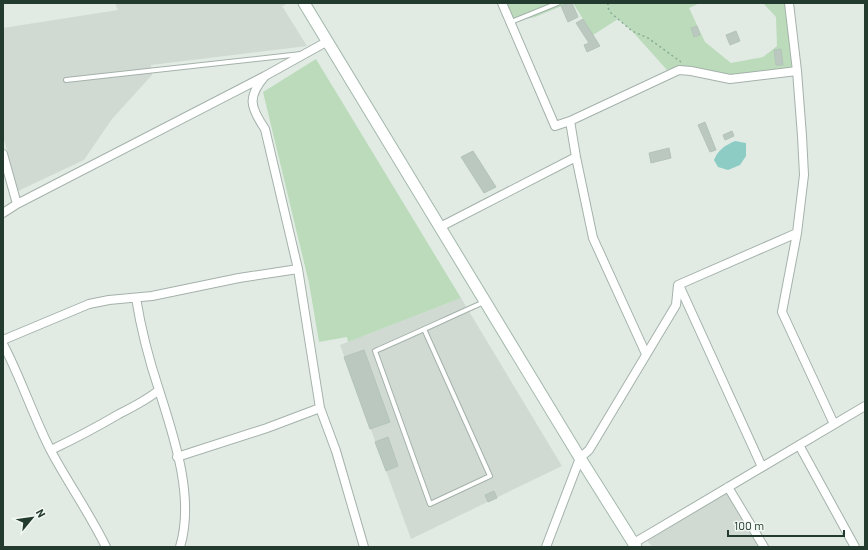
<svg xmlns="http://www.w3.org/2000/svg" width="868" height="550" viewBox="0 0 868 550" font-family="Barlow,sans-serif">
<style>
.built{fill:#d0dad3}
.green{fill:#bbdbbb}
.water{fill:#8dccc5}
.building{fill:#bac8bf;stroke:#b4c4b9}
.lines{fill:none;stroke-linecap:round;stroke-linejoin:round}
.lane-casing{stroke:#a4b2aa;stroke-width:6}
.street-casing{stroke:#a4b2aa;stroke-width:10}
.secondary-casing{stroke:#a3b9ac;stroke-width:13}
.path{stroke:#84ac95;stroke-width:1.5;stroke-dasharray:2 3;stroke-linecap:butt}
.lane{stroke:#fff;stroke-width:4}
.street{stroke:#fff;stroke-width:8}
.secondary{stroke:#fff;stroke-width:11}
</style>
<rect width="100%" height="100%" fill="#e1ebe4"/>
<path class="built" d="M115,3H284L286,5L282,6L307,46L151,65L152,75L112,119L84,160L18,191L3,136V28L118,10Z
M461,298L562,466L411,539L340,345Z
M727,493L759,547H652L647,540Z"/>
<path class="green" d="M502,3H569L535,17L511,22Z
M573,3H700L689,8L705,42L731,63L763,57L777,46L776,17L763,3H789L797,69L730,79L679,70H667L632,31L618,19L593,35Z
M316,59L461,298L348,342L347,337L319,342L309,283L263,92Z"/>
<path class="water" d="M735,141L746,143V156L740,165L728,170L718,167L714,160C718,150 724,146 735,141Z"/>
<path class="building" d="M569,3H572L578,17L568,22L561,6Z
M583,19L600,46L587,52L584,45L589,43L576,23Z
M697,26L700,35L694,37L691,28Z
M736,31L740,41L730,45L726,35Z
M781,49L783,65H776L774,50Z
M705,122L716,150L710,152L698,125Z
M732,131L734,136L725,140L723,135Z
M669,148L671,158L651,163L649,153Z
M473,151L496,187L484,193L461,157Z
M364,350L390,422L370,429L344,357Z
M388,437L398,466L386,471L375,442Z
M494,491L497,498L488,502L485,495Z"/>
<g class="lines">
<defs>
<path id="lane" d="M511,22L558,3
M66,80L301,54
M424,329L490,476L430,504L375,351C412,335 448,318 484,302"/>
<path id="street" d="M502,3L555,126L570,121
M789,3L797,71L802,136L804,175L797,233
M265,76C247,97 250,107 265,129L298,269L320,408L336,451L364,547
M3,154L17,204
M3,213L17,204L265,76L328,41
M440,227L576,157
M679,285L762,467
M136,298C141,329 149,360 159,390C174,437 195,498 180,547
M3,340L89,304L109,300L152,296L239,278L298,269
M3,344C21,378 33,416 51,451C68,483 90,514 106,547
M646,354L593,238L576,157L570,121L679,70L691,71L730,79L797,71
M799,445L855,547
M51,450C74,439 97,427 119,414C133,407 147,400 159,390
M177,457L267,428L320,408
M728,487L764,547
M634,543L865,406
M546,547L580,458L589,450L676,305L678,285L797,233L782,312L834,424"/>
<path id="secondary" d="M304,3L580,458L636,547"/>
</defs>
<use href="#lane" class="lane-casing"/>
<use href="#street" class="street-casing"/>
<use href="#secondary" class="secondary-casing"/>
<path class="path" d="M608,3V8L611,13L632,31L648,38L681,62"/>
<use href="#lane" class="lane"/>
<use href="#street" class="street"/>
<use href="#secondary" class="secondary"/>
</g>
<rect width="868" height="550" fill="none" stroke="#233a2e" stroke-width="8"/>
<g transform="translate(32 518) rotate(61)" stroke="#f1f7f3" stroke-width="3" paint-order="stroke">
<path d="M0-3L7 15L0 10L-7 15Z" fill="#233a2e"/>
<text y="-6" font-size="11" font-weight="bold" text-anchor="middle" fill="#233a2e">N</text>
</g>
<path d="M728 530v6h116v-6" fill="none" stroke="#233a2e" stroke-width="2"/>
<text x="734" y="530" font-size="12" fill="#233a2e" stroke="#f1f7f3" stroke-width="3" paint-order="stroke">100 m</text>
</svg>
